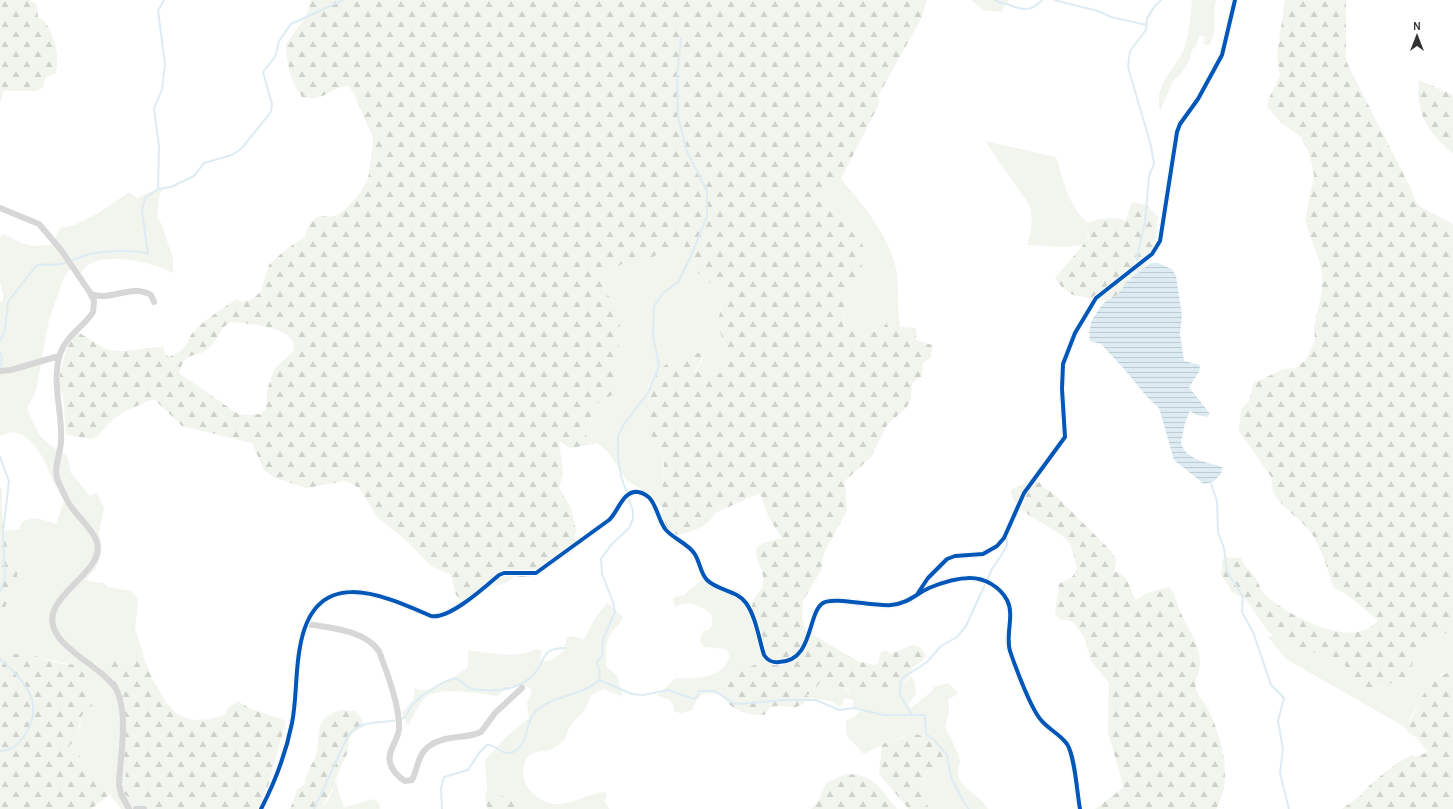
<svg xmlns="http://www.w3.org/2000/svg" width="1453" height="809" viewBox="0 0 1453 809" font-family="Karla,sans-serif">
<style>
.green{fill:#f1f5ed}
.forest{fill:url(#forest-firs);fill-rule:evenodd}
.water{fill:url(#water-rules)}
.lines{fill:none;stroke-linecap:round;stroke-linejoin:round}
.stream{stroke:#ddebf3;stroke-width:2}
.minor{stroke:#d7d7d7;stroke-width:6}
.cycleway-casing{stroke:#fff;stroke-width:6}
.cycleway{stroke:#0057b8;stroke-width:4}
</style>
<defs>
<pattern id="forest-firs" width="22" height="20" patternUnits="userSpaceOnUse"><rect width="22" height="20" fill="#f1f5ed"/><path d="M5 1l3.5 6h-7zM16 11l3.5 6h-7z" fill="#cfd2cc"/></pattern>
<pattern id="water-rules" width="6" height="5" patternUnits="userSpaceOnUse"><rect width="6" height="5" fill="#ddebf3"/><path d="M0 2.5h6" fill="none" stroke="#becad1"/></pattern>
</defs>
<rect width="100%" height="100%" fill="#fff"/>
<path class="green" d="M971,0H1009L1001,12L983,10Z
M1192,0H1216C1212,16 1219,32 1208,46L1203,43L1205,37L1200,35L1196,46L1192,50L1190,60L1183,71L1173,81L1160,111C1153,83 1177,69 1185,46C1189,32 1191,15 1192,0Z
M985,141L1056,157C1063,179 1069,208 1088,223L1086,225C1088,233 1090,239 1083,245L1064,247L1027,245C1032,232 1033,220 1030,206Z
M841,179C863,205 888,234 896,268C899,283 897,301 899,317L890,318L880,332H842C849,305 838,297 865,275L861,264L863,245L826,202C826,187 830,187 841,179Z
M165,188L160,193L157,216L163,227L165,235L173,257V273C156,263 106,252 88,265C85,267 81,273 78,277L71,268L65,276L49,319L36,391L27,408C38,435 40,441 67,455L71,473L90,496L97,493L104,508L99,533L102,553L95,569L86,579L91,582L104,583L108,587L131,591L138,599L135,629L144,656L132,659L96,657L94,664L113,681L123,695L126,722L124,758L126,773L123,794L153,809H121L84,760L69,745C72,741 76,737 78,732C84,720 76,715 92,706V699L85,675L73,665L25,654L8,655L0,654V617L4,607L8,554L4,531L19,529C20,526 22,522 24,521C32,515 48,521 56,524L64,501C62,495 58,491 55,485C46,464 30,420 0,436V303L3,300V294L0,282V236L4,234L21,243L33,246L52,245L61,227C78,229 115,202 129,192L137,198L152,191Z
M683,240C691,273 699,274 724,294L720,310V332L727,348L726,371C720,374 713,375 707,371L695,373L704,356L661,368L648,386L651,432L653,439L663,452L664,510L652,496L626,480L608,452L597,443L588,445L585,432L591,419L592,411L596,404L608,396L617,393L620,315C615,301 602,293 602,277L623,263H631Z
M707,576C715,584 729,591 740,591C742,599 752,607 759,611V625L770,657L728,678L721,690L723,694C702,694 701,690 692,710L681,713L675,712C673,701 668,697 657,696L676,678C693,679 719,679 728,661C730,656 729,653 726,649L704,647L700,641L703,631L709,630L713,625L711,614C702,606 688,599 675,607L673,598L684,595Z
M607,603L623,617C621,624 617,626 612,632C605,643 606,653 606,666L617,676L623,697L603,689L591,695C589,699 588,703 586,707C583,714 575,719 570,726C568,729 567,733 566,737C565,741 558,745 555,747C546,754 534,748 527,758C514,779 535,803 556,804C573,805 589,792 606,792L607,796L604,800L609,809H515L501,796L485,800L487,788L485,760L506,737L529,718L527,703L532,690L527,686H509L498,696C481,694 435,685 424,699C417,707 413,717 408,726L402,713C408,706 417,698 414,688C433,696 453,677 468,667V651C494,652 512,660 537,649L542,651L540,657L541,662L550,661L560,654L563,651L567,638L572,636L583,639L585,638L595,618Z
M1453,628V672L1441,674L1417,706L1405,727L1286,659L1268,637L1273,635L1290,648L1326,655L1343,661C1366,703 1372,687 1409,677L1414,658L1424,648Z
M911,676L915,682L916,694L908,704L911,708L931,692L934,687L948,683L957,692V695L948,699L949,712L945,727C947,730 960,757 960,760C960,767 956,771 959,778C965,792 979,794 988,809H929L921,789L928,769L909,733C896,743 879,744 866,753H862C851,736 846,746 846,721L856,716L860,711L853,706V700L845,698L841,707L830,701L806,697L813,692L820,682L833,683L848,691L874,690L889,693L906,682Z
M336,781L340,797L344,807C355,806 363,801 374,799L379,804L380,809H321L328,800Z"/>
<path class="forest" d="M0,0H30L37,5L38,18L43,19C54,35 61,55 55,74L46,77L42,88L36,91H4L0,104Z
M311,0H927L922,17L878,96L880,102L841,179C830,187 826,187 826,202L863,245L861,264L865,275C839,297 848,304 842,332H880L890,318L899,317L900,327L916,328V340L932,345L931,358L923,363L922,376L912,383L911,400L906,408L887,425L871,457L845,481L847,510L824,553L821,570L803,601L802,618L806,632L812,634L857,661L875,665L878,663L881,652L887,651L890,654L913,645L920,647L926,655L922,661L912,668C910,682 895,691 882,695L874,690C858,698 848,688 833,684C829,682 824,682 820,682L813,692L806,696L810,697C795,715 788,703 770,707L766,714L763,715C743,715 721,707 721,684L728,678L770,657L759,625V611L752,607C754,594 761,593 763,585C765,570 756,563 756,549L763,543L782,538L769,518L760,493L715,513C708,527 691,533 675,535L666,527L663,522C659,501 666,476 663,454C663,448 656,445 653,439C651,435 649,429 648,425C638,384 662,353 704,353L695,372L708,371C713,375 720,374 726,371L727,348L720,332L718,322L724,294C699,274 691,273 683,240C664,250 646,265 623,263L602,277C602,293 615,301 620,315L617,394C608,396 595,402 592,412C591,415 591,418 590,421C586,433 585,433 588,445L570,448L559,441L563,473L559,488L571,508L576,530L573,552L566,555L546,570L533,577H514L504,584L489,586L465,605L456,595L451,575L431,566L408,542L378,518L359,488L346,481L306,488L273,477L264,470L252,443L182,426L154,399L125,411L111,421L98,436L92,439L66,435L63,395L59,387L60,375L66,350L76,332C88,336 98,347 110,350C127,354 146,346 163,347L165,354L169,357C191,348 184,341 196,329C209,317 223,308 237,299L241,302L253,299L261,291L269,265L285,250L305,237L308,227L316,217C322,216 330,217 335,216C345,213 364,189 368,179C369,176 373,143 373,139C372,132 368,128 366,122C360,109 358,99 349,86C330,86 328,102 302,97C290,81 287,63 286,44L306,16ZM230,322C245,323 287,326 293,342C294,345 295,348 293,351C288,359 275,364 273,373C271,379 268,386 267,391C266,400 269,408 261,414L244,415L238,414L179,373C187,346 196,362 211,346C218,338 221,327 230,322Z
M1285,0H1346V61L1412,191L1417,204L1423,208L1453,224V628L1424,648L1414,658L1409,677C1397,680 1372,693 1361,687C1352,682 1347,669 1343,661L1326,655L1290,648L1266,629L1252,608L1245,599L1232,592L1228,585L1221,574L1223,557L1241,558C1244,568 1250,569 1255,577C1259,583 1260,591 1266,596C1288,615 1354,652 1378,620L1345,593L1334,588C1331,583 1331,579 1329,574C1326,562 1316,537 1308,529C1296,514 1268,500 1272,478L1239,431L1241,409L1249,401L1254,383L1284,369L1296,368L1305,361L1315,341L1314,327L1322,291V272L1319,260L1305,221L1314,176L1310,155L1301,137L1284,125L1267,107L1269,98L1280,76L1277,56Z
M1419,80L1453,95V154C1429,133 1415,115 1419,80Z
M1132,202L1147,205L1158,217L1156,238L1147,264L1133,276L1117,295L1106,301L1073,295L1062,287L1055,278L1089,238L1086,224C1097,219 1115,215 1126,221Z
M1026,480L1040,483L1042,487L1052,492L1111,551L1116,560L1114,572C1127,571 1130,591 1136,600L1147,593L1169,587C1176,595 1176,602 1180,611C1187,628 1200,643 1200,662C1201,671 1194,679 1196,689C1198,697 1205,702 1208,709C1222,739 1234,779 1216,809H1095L1123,788L1121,777L1108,733L1109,683L1091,661L1084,637L1075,624L1071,621L1059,619L1055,612L1059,584L1072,577L1077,569C1075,561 1073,546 1067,540C1053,525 1011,513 1011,490L1022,485Z
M0,488H2C1,511 4,532 8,554C31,564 6,603 0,617Z
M0,654C8,655 17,653 25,654C43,656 60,667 78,664C86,676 92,691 92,706C73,716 85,731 69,746L83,759L110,794L91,809H0Z
M143,656C148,671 165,707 179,715C193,723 211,720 225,715L228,708L238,701C252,712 270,714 286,721L268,786L258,809H153L123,794L126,773L124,758L126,722L123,695L113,681L92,660L96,657L132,659Z
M1453,672V809H1342L1360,796L1370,785L1384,773L1399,762L1412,755L1416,757L1428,752L1416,737L1409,733L1405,727V724L1411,720C1420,701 1430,674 1453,672Z
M342,710L355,711L361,718L364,727C361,728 356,730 353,733C346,740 350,749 346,756C337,773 332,792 321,809H289L291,807L297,790L305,784C305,774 311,767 315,758C323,735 310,718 342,710Z
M909,733L935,738L943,758L936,770H927L921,789L929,809H909L879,774L882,744L901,739Z
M846,774C875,774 880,789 897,809H811L820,798L826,783Z
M508,795L514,799L515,809H488L485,800Z"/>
<path class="water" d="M1151,263H1158L1172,269L1176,276L1182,316L1180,334L1184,361L1200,365L1199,372L1189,387L1210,414L1207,417L1196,415L1190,411L1185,423L1181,443C1185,460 1208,462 1222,467L1221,474L1213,482L1204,484L1174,460L1159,408L1147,397L1125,370L1101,344L1090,341L1089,332L1092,320L1101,306L1106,301L1117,295L1133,276Z"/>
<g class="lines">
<path class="stream" d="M995,0C999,3 1003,3 1007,4C1021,10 1030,13 1042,0
M1054,0L1098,11L1111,17L1147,25
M158,189L159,146L154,109L162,89L165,64L158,11L164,0
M1139,274L1137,263V256L1145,222L1149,176L1154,164L1151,146L1128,67L1130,51L1146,30L1147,19L1154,7L1161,0
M0,341L5,329L8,302L36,266C44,263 52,266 60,264C68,263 75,259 83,256C98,251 133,249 148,254L142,211L145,198L158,189L171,187L194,176L204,163L232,155L241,149L271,112L272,104L263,72L275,57L279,41L291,24L343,0
M0,352L2,360L0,367
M0,457L9,481L3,533L5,578L0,592
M1210,481L1217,501L1218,532L1224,548L1227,572L1243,596L1242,612L1253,632L1271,685L1284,698L1278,721L1283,749L1280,773L1289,809
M0,659C24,681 46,702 25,735C18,745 12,750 0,751
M599,680L600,673L597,662L602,656L603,639L615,612L613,602L602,574L601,559L611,545L629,528L633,519V511L621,476L618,456V436L624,424L648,393L659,366L653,336L654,306L663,293L678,282L691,256L707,216V191L687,152L678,117L677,76L681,38
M599,680L632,694L643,695L668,690L694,699L697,697L699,691H715L733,703L740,704L784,700H816L839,710L854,708L884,715H925L926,734L933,739L947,755L951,777L963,801L969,809
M912,715L900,695L901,679L927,662L941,646L957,637L966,626L992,569L1004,551L1007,545V536
M314,809L347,738C360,716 384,726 404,718C408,714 409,709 412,705C418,698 448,676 457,679C463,681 465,687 472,689C493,692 519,691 534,674C546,661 540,648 565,648
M442,809L441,788L444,777L468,770L479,753L487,745C497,744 502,757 513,752C531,743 523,724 536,711C553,695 581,697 599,680"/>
<path class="minor" d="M0,208L39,224L61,250L91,294C110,302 132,283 151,295L154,302
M89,291L94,301L93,312C83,328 67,334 60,354C51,383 63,413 61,442C60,455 53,469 58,481C62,490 66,500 72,508C87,528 110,542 90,567C80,580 64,592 56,606C35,644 107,665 118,693C128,719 120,757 119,785L121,794L129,809
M0,371L11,370L59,356
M918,593L928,578L947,559L955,556L983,554L997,546L1004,538L1024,493L1065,437L1062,389L1063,364L1075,333L1096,298L1152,254L1160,241L1177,132L1180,124L1198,99L1222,55L1235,0
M307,624C331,628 364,630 379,651C387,673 400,706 399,729C398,741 387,751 390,762C391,769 399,778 405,781L412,780C417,771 417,759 424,751C439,733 466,740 481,732L495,713L522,688
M136,809H144
M261,809C275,782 286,753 292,723C297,698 295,672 300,647C314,565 379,593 431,616C449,620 486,586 499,575L504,573H536L609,520C618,512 623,490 638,492C657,495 656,518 666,530C674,539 687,543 694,553C700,561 700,573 707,580C718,591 737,590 746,603C756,617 759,639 764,655C768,661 772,663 779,662C814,661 807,613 823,603C833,596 875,607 891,605C907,604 916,594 929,588C941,583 957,578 970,578C985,578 1000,587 1007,600C1015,615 1005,635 1010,651C1015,666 1031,709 1041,720C1048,729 1060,734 1067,744C1075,756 1077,793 1080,809"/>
<defs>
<path id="cycleway" d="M918,593L928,578L947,559L955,556L983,554L997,546L1004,538L1024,493L1065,437L1062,389L1063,364L1075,333L1096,298L1152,254L1160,241L1177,132L1180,124L1198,99L1222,55L1235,0
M261,809C275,782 286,753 292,723C297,698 295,672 300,647C314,565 379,593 431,616C449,620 486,586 499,575L504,573H536L609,520C618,512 623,490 638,492C657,495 656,518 666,530C674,539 687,543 694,553C700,561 700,573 707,580C718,591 737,590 746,603C756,617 759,639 764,655C768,661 772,663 779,662C814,661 807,613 823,603C833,596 875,607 891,605C907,604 916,594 929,588C941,583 957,578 970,578C985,578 1000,587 1007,600C1015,615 1005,635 1010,651C1015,666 1031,709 1041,720C1048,729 1060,734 1067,744C1075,756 1077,793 1080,809"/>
</defs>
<use href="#cycleway" class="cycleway-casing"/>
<use href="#cycleway" class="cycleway"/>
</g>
<g transform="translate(1417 36)" stroke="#ffffff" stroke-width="3" paint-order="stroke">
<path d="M0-3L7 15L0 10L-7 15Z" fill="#333333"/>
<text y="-6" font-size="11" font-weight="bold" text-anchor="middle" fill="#333333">N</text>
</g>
</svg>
